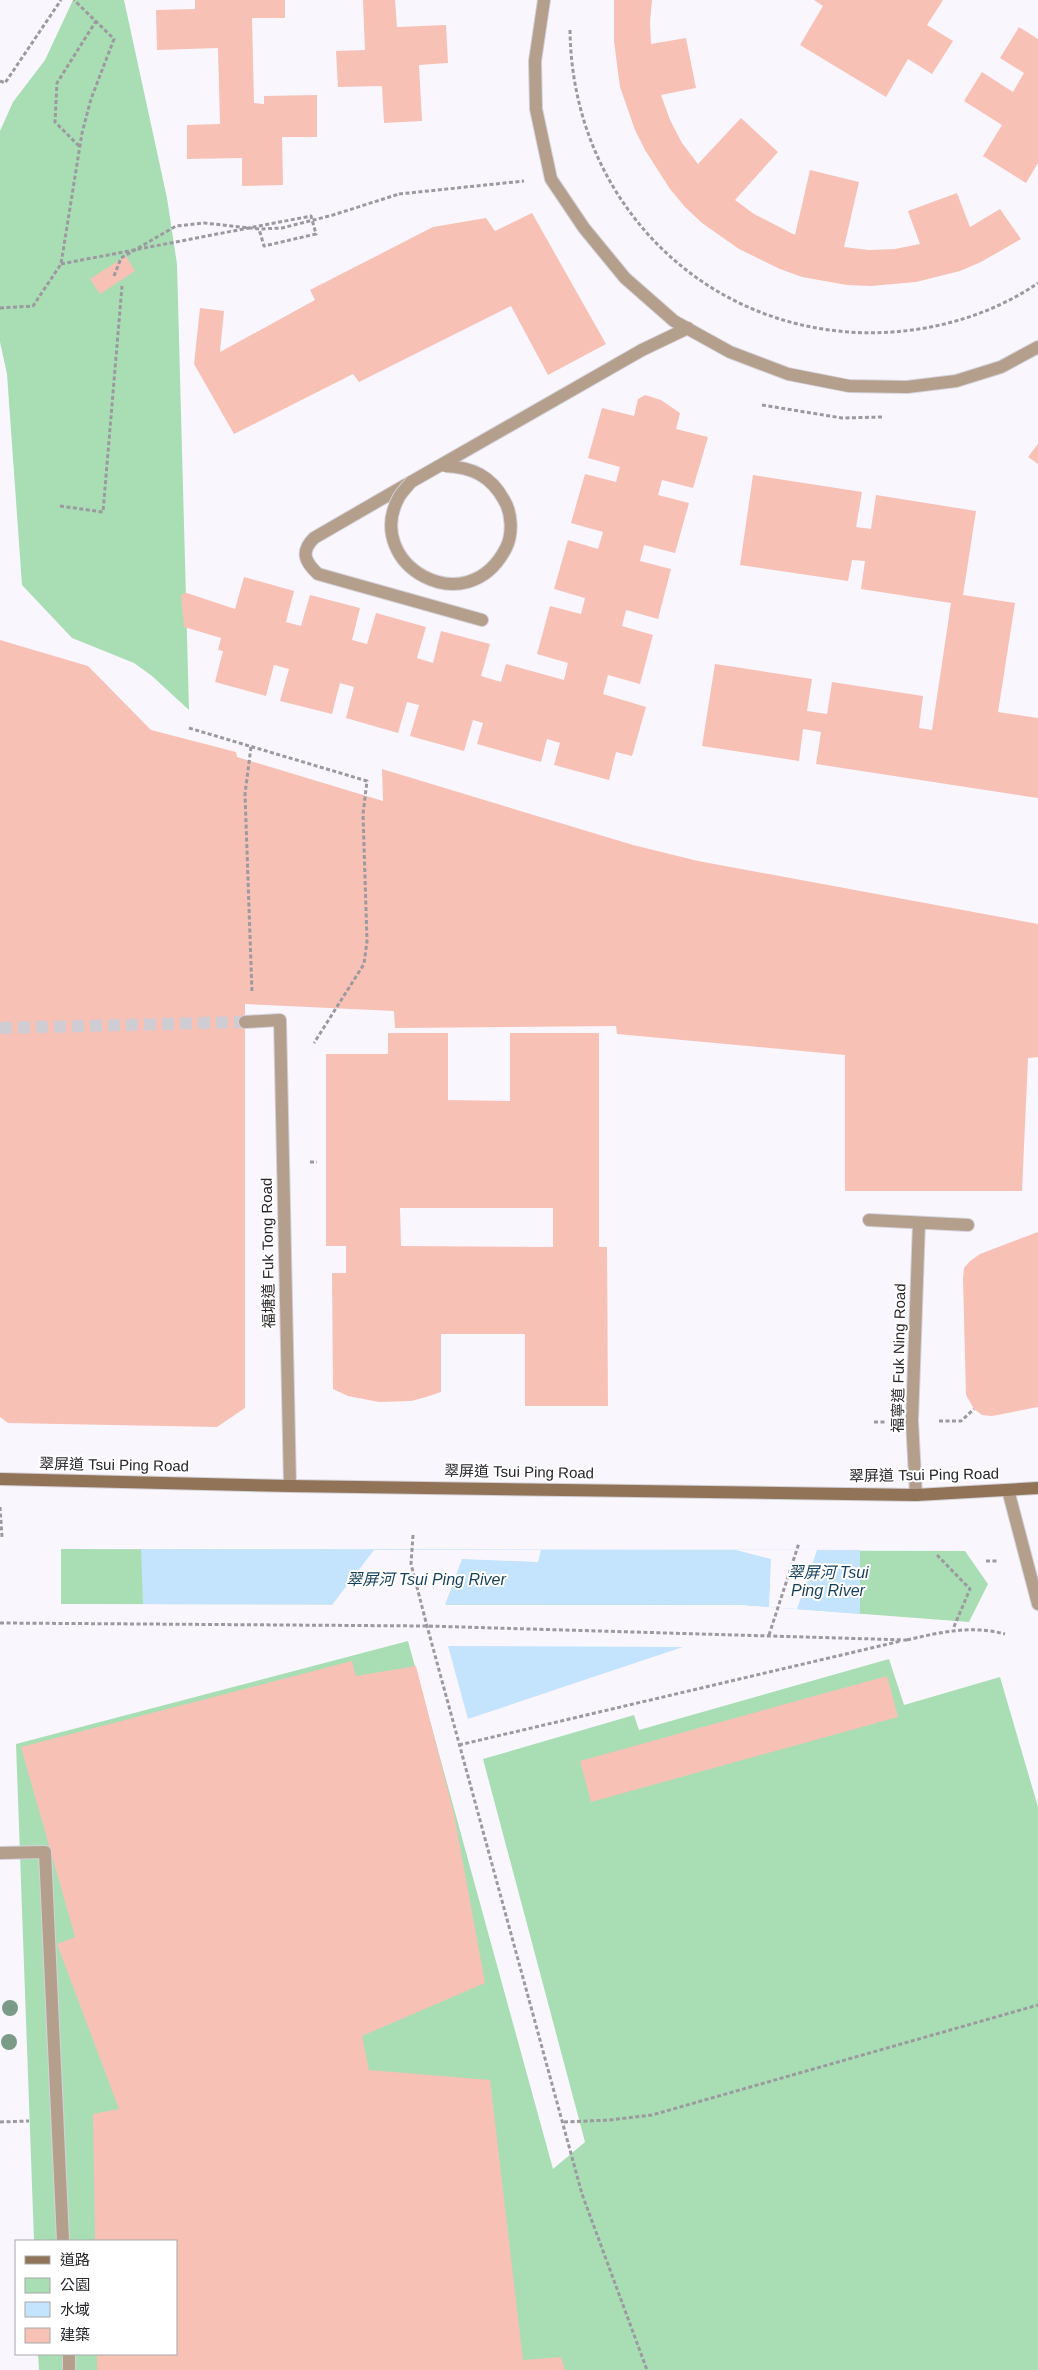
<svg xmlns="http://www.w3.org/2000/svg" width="1038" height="2370" viewBox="0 0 1038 2370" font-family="Arial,'Noto Sans TC',sans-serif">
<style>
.green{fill:#a9deb5}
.water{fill:#c3e4fc}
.pier{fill:#faf6fe}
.building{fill:#f7c1b6;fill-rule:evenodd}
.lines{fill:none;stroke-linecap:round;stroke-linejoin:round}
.street-tunnel{stroke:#d0ccd4;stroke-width:12;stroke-dasharray:12 6;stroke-linecap:butt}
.lane-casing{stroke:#d4d1d8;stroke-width:14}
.street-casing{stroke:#d4d1d8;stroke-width:14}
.secondary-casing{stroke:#d4d1d8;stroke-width:14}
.path{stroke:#9c999f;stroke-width:3;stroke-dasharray:4 2.5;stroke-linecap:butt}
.lane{stroke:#b39f8c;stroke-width:12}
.street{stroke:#b39f8c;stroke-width:12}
.secondary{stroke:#917458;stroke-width:12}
.lane-bridge-casing{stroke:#d4d1d8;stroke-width:14;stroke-linecap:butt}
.path-bridge{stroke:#9c999f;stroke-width:3;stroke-dasharray:4 2.5;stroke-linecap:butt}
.lane-bridge{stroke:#b39f8c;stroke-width:12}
.tree{fill:#7b9b89}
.labels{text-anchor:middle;stroke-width:4;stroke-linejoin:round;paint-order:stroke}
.street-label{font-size:15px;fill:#28262a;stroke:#fff}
.water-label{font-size:16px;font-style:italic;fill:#143f5a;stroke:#fff}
</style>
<rect width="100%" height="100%" fill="#faf6fe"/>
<path class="green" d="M73,0H124L167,198L177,264L189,710L152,676L134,663L72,638L22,585L7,374L0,342V131L13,102L45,60Z
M61,1549L965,1551L988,1584L969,1622L744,1605L61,1604Z
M408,1641L553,2169L585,2142L483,1759L634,1715L639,1730L889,1659L904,1705L1000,1677L1038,1807V2370H39L38,2354H176V2241H34L16,1744Z"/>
<path class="water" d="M141,1549L860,1550V1614L744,1605L143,1604Z
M448,1646L683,1647L468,1719Z"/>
<path class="pier" d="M374,1550H541L538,1562L462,1559L445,1605H332Z
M736,1550H817L797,1609L769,1607L771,1559Z"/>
<path class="building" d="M195,0H285V18H252L254,103L264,104V96L317,95V137H282L283,185L242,186V158L187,159V125L220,124L218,48L157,50L156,10L195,9Z
M363,0H395L397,27L446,25L448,63L419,65L422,121L384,123L382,86L338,87L336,51L365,50Z
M614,0H652L650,21L651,44L686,38L696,88L661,95L670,120L682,143L698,164L741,118L778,152L735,200L754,214L795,235L810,170L859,182L844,247L869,250L895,249L920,244L908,211L957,193L970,227L1000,209L1021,239L981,262L960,271L916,282L871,286L847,285L802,277L780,269L739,249L702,223L685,207L670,189L645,150L635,130L620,87L614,41Z
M814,0H943L927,25L953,41L932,74L908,59L886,97L800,45L823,6Z
M1019,27L1038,39V163L1026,183L983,156L1002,125L964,101L982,72L1013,92L1024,73L1000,58Z
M532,213L606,344L548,375L511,306L359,382L353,374L234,434L194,364L200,308L224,311L220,352L315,300L310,290L433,227L486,218L495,231Z
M126,256L135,271L100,294L90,279Z
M645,395L661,400L680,413L676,429L708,437L693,488L662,480L658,495L689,503L675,553L644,545L640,561L671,569L658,619L626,610L622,626L653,635L640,684L608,675L603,694L646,707L632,756L616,752L609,780L554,765L560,743L547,739L541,762L477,744L483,723L473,720L464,751L410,736L419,705L407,702L398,733L346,718L354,687L340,683L332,714L280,701L289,669L274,665L266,696L215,682L223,651L218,650L221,638L184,627L181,597L182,594L187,593L235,609L244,577L294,591L286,622L301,626L310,595L360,608L352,640L367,644L376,613L426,627L417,658L433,663L441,631L490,644L481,676L501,682L506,664L564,680L568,663L537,654L550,606L581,614L585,598L554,589L568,540L598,549L603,532L571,523L585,474L616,482L620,467L588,458L602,408L634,416L638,399Z
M1038,444V464L1028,457Z
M753,475L862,492L856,527L871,529L876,495L976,511L963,595L1015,603L998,712L1038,718V798L816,764L821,732L803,729L799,761L702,746L715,664L812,679L807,711L827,714L832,682L923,696L919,728L932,730L951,603L861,589L865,561L852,560L848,581L740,565Z
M0,640L88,666L151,730L236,752L237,757L383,801L382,769L633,845L698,861L1038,924V1057L1028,1058L1022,1191H845V1055L617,1034L616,1026L395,1028L394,1011L245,1004V1408L217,1427L8,1423L0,1417Z
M388,1033H448V1100L510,1101V1033H599V1247H607L608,1406H525V1334H441V1392L426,1397L411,1401L379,1402L348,1396L333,1389L332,1273H346V1246H326V1054H388ZM400,1208H553V1247L401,1246Z
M1038,1232V1407L992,1416L982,1415L974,1409L966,1395L963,1278L964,1268L970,1261L980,1254Z
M352,1661L356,1676L416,1666L454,1814L485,1983L362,2036L369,2070L490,2080L523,2360L561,2357L565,2370H97V2354H176V2241H95L93,2114L119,2109L57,1944L75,1937L21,1747Z
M887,1676L898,1717L591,1802L580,1761Z"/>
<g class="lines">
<path class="street-tunnel" d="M0,1028L245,1022"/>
<defs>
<path id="lane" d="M642,350L688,328
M409,483L314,538C300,552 305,562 318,574L482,620
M0,1853L45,1852L63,2241
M69,2354V2370"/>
<path id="street" d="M544,0L535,61L536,109L551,179L584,228L625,278L674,321L730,352L788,374L849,386L907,387L956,381L1001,367L1038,347
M245,1022L280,1020L290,1486
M869,1220L968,1225
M1008,1490L1038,1604
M916,1495L912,1421L919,1223"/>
<path id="secondary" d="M0,1479L290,1486L916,1495L1038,1488"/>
</defs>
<use href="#lane" class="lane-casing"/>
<use href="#street" class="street-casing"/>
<use href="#secondary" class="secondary-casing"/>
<path class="path" d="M570,30C572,212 722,350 904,331C951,326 999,310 1038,283
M0,81L5,83L61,0
M79,146L55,122L57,83L96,21
M399,194L524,181
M61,264L311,216L316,234L264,246L259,229
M0,308L33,306L61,264L82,133L91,99L114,39L74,0
M762,405L842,418L883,417
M60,506L103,512L122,286
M189,728L367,781L363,814L367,941L364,964L314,1043
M251,747L245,794L252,993
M310,1162H317
M939,1421H961L974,1409
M874,1422H885
M0,1507L2,1537
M413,1535L411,1564L427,1626L582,2194L647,2370
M937,1555L970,1589L953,1629
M986,1561H997
M0,1623L427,1626L907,1640
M769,1635L799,1543
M907,1640C941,1632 971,1625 1005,1634
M459,1745L901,1641
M0,2122L29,2121
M564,2122L610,2120L652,2115L1038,2005"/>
<use href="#lane" class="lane"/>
<use href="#street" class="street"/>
<use href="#secondary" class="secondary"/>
<defs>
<path id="lane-bridge" d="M445,466C472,467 491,476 504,500C512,513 513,534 506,548C467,625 362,564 399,497C402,492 407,487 411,482L642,350"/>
</defs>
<use href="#lane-bridge" class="lane-bridge-casing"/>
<path class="path-bridge" d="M114,276L121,258L176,226L204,223L259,229L282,228L333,215L399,194"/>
<use href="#lane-bridge" class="lane-bridge"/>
</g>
<g class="tree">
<circle cx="10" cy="2008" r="8"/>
<circle cx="9" cy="2042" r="8"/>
</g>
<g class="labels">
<g class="street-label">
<text transform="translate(268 1253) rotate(-91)" y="5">福塘道 Fuk Tong Road</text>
<text transform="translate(899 1358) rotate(-89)" y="5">福寧道 Fuk Ning Road</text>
<text transform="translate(114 1465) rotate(1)" y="5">翠屏道 Tsui Ping Road</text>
<text transform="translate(519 1472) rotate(1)" y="5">翠屏道 Tsui Ping Road</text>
<text transform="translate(924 1475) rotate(-1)" y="5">翠屏道 Tsui Ping Road</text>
</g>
<g class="water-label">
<text x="828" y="1578">翠屏河 Tsui<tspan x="828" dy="18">Ping River</tspan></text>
<text x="426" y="1585">翠屏河 Tsui Ping River</text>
</g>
</g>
<rect x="15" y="2240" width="162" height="115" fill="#ffffff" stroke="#a9a8aa"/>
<rect x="25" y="2256" width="25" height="8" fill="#917458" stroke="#a9a8aa"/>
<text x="60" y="2265" font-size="15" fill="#28262a">道路</text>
<rect x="25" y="2278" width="25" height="15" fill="#a9deb5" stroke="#a9a8aa"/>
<text x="60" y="2290" font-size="15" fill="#28262a">公園</text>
<rect x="25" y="2302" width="25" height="15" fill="#c3e4fc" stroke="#a9a8aa"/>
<text x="60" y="2315" font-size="15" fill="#28262a">水域</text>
<rect x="25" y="2328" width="25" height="15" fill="#f7c1b6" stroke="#a9a8aa"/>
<text x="60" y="2340" font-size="15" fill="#28262a">建築</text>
</svg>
